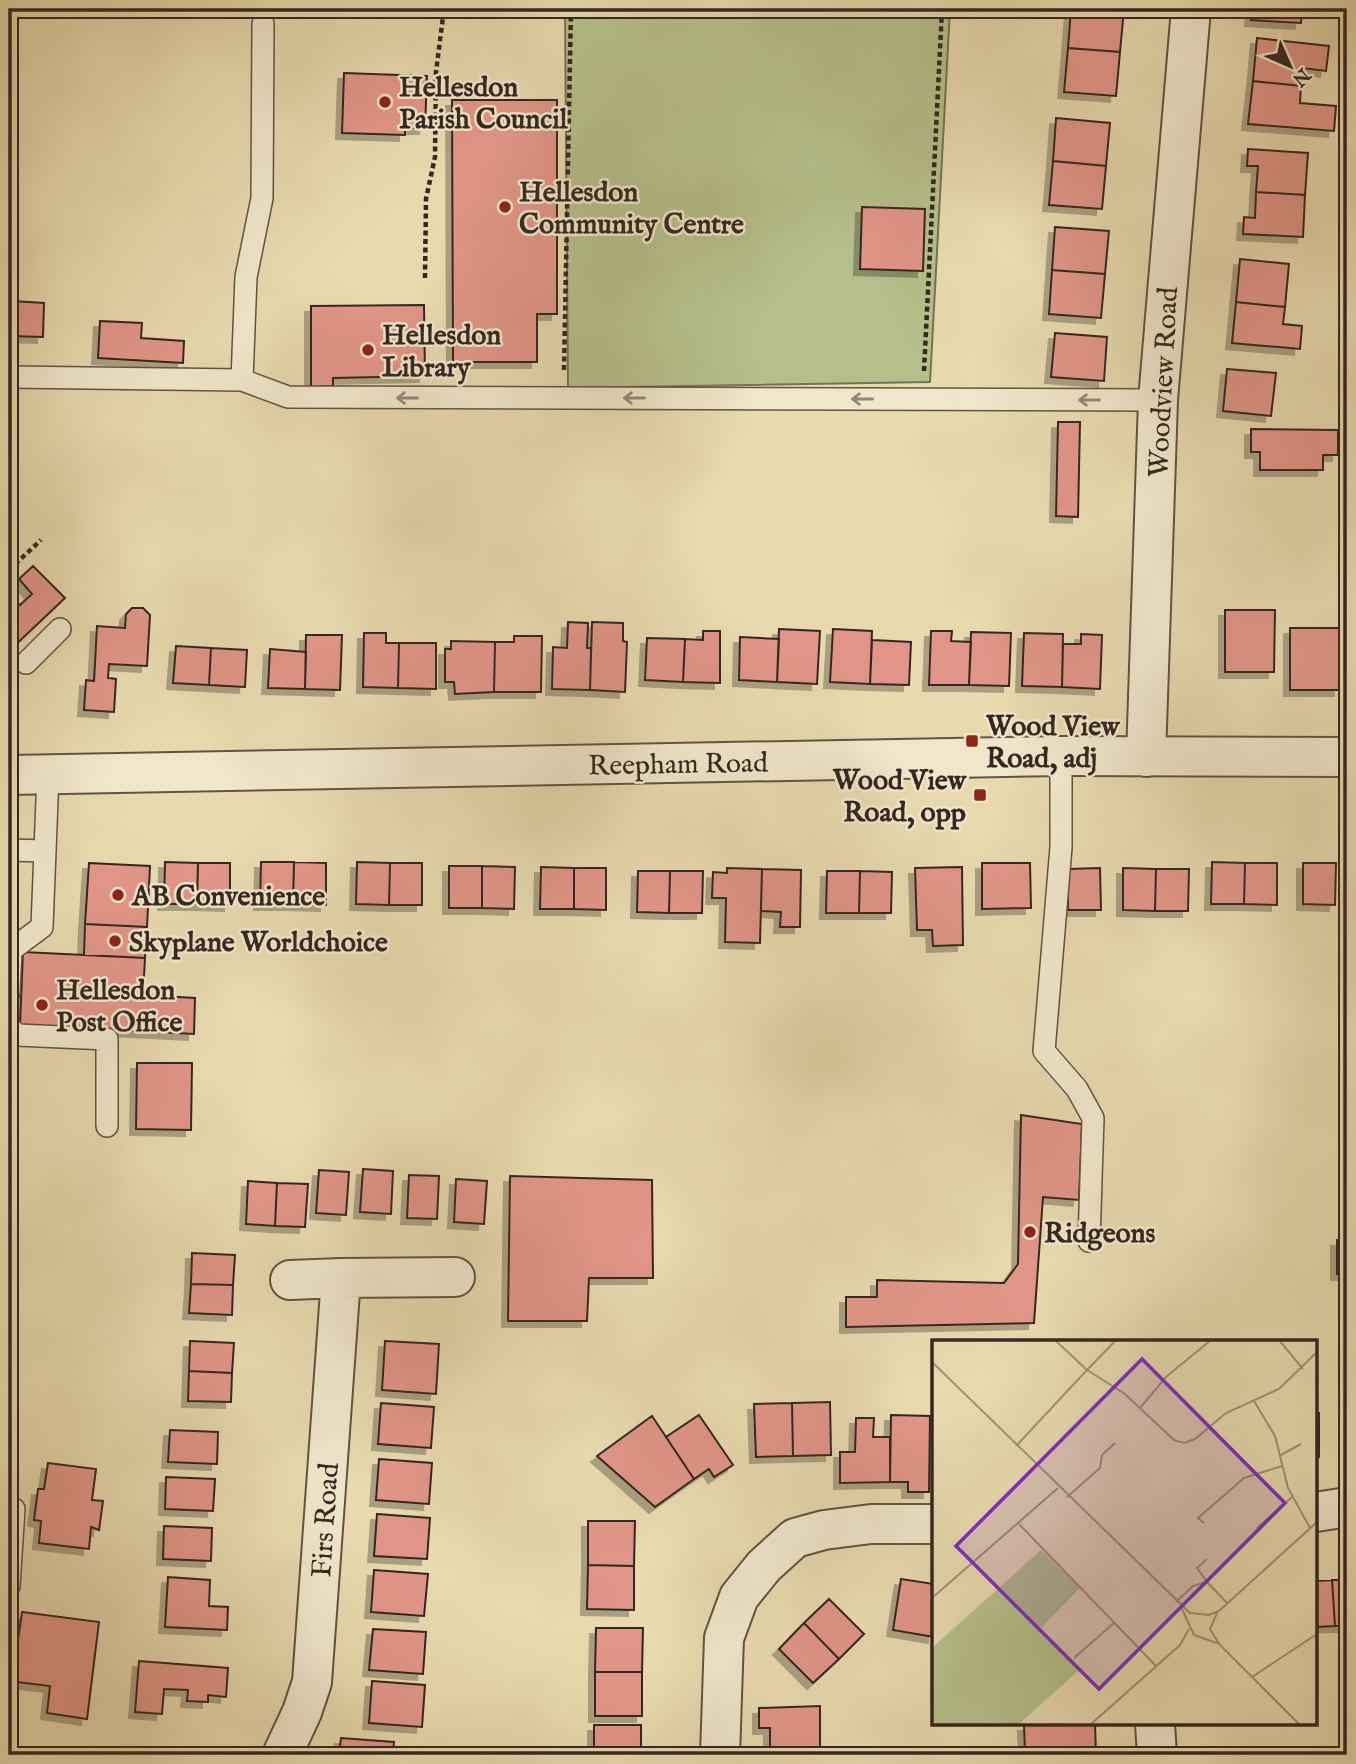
<svg xmlns="http://www.w3.org/2000/svg" width="1356" height="1764" viewBox="0 0 1356 1764" font-family="'IM FELL English',serif">
<style>
.green{fill:#b5bf8b;stroke:#757356;stroke-width:2}
.building{fill:#e19588;stroke:#352720;stroke-width:2;filter:url(#shadow)}
.lines{fill:none;stroke-linecap:round;stroke-linejoin:round}
.service-casing{stroke:#625444;stroke-width:24}
.minor-casing{stroke:#625444;stroke-width:42}
.tertiary-casing{stroke:#625444;stroke-width:42}
.path{stroke:#352720;stroke-width:4.5;stroke-dasharray:5 3.5;stroke-linecap:butt}
.service{stroke:#f0e6cb;stroke-width:21}
.minor{stroke:#f0e6cb;stroke-width:38}
.tertiary{stroke:#f0e6cb;stroke-width:38}
.oneway{stroke:#928676}
.poi-dot{fill:#8f2418;stroke:#f0e6cb;stroke-width:2.5}
.labels{text-anchor:middle;stroke-width:5;stroke-linejoin:round;paint-order:stroke}
.poi-label{font-size:28px;font-weight:bold;fill:#352720;stroke:#f0e6cb;text-anchor:start}
.street-label{font-size:28px;fill:#352720;stroke:#f0e6cb}
.inset-road{fill:none;stroke:#a09276;stroke-width:2}
.view{fill:#7b2cbf;fill-opacity:0.15;stroke:#7b2cbf;stroke-width:3.5}
.inset-edge{fill:none;stroke:#352720;stroke-width:3.5}
</style>
<defs>
<filter id="shadow"><feDropShadow dx="-6" dy="6" stdDeviation="0" flood-color="#0004"/></filter>
</defs>
<rect width="100%" height="100%" fill="#e8d9af"/>
<filter id="stains"><feTurbulence type="fractalNoise" baseFrequency=".00286" numOctaves="4"/><feColorMatrix values="0 0 0 0 .2 0 0 0 0 .09 0 0 0 0 .02 0 0 0 .5 -.17"/></filter>
<radialGradient id="worn" r=".72"><stop offset=".6" stop-color="#630" stop-opacity="0"/><stop offset="1" stop-color="#630" stop-opacity=".3"/></radialGradient>
<path class="green" d="M565,9H950L930,382L568,388Z"/>
<path class="building" d="M1071,9H1124L1120,52L1068,48Z
M1252,9H1302L1301,23L1251,20Z
M1257,38L1329,46L1326,71L1303,68L1301,86L1253,81Z
M1068,48L1120,52L1116,96L1064,92Z
M344,73L427,76L425,128H405V135L342,133Z
M1253,81L1301,86L1300,103L1336,106L1334,131L1248,124Z
M452,100H557V314H537V362H453Z
M1056,118L1110,123L1106,166L1053,161Z
M1248,149L1308,153L1305,195L1256,192L1258,166H1247Z
M1053,161L1106,166L1102,209L1049,205Z
M1256,192L1305,195L1303,237L1243,234L1244,217L1255,218Z
M862,207L925,209L923,271L860,269Z
M1055,227L1109,231L1105,274L1052,270Z
M1240,259L1289,264L1285,307L1236,302Z
M1052,270L1105,274L1101,318L1049,314Z
M9,285H14L13,301L44,303L43,337L9,336Z
M1236,302L1285,307L1283,324L1302,326L1300,349L1232,343Z
M424,305L425,376L333,378V386L311,387V306Z
M100,321L142,323L141,338L184,341L183,363L98,358Z
M1055,333L1107,337L1104,381L1051,377Z
M1227,369L1276,373L1271,416L1223,411Z
M1058,422H1080L1078,517L1056,516Z
M1251,429L1338,430V455H1323V470H1260V452H1251Z
M33,566L65,598L9,651V600L12,597L20,605L32,594L19,579Z
M132,608H143L150,615L147,666L109,664L108,678L116,679L114,712L84,710L86,680L94,681L97,626L125,628L126,614Z
M1225,610H1275L1274,672H1225Z
M568,622L588,623L587,648H591L590,690L552,689L553,647L567,648Z
M592,622L623,623V641L627,642L625,692L590,690Z
M1290,628H1340V690H1290Z
M779,629L820,631L817,684L777,682Z
M833,629L872,631L870,684L830,682Z
M703,631H720V683L683,682L685,639L703,640Z
M931,631H952L951,641L971,642L969,685H929Z
M971,632L1011,633L1009,686L969,685Z
M364,633H386V643H399L398,688L363,687Z
M1024,633L1063,634L1062,687L1022,686Z
M1081,634L1102,635L1100,689L1062,687L1063,644H1081Z
M306,635H342L340,690L305,689Z
M514,636H542L541,692H494L495,642H514Z
M740,637L779,639L777,682L739,680Z
M647,638L685,639L683,682L645,680Z
M872,640L911,642L909,685L870,684Z
M451,641L495,642L494,692L455,694L454,682H445V649H451Z
M399,643H436V689L398,688Z
M176,646L211,648L209,685L173,683Z
M211,648L247,650L245,687L209,685Z
M270,649L306,652L305,689L268,688Z
M165,862L198,863L197,904H164Z
M261,862H294L293,904H260Z
M294,862L326,863V905L293,904Z
M357,862L390,863L389,905L356,904Z
M1212,862L1245,863L1244,904H1211Z
M89,863L150,866L147,927L85,924Z
M198,863H230V905L197,904Z
M390,863H422V905H389Z
M982,863H1030L1031,908L982,909Z
M1245,863H1277V905L1244,904Z
M1303,863H1336L1335,905L1303,904Z
M449,866H482V908H449Z
M482,866L515,867L514,909L482,908Z
M541,867L574,868V909H540Z
M962,867L963,945L933,946L932,930H917L915,868Z
M574,868H606V910L574,909Z
M727,868L762,869L760,943L725,942L726,898H712L713,872L727,873Z
M1100,868L1101,910H1068V869Z
M1123,868L1156,869L1155,911L1123,910Z
M762,869L801,870L800,927H780L781,912L761,911Z
M1156,869H1189L1188,911H1155Z
M638,871H670L669,913L637,912Z
M670,871H703L702,913H669Z
M827,871H860L859,913H826Z
M860,871L892,872L891,913H859Z
M85,924L147,927L145,958L84,955Z
M23,952L145,958L143,995L195,998L194,1034L20,1025Z
M137,1063H192L191,1130L136,1129Z
M1021,1115L1082,1124L1079,1200L1043,1197L1034,1323L846,1327V1297H877V1280L1004,1283L1018,1264Z
M363,1169L393,1171L391,1214L360,1212Z
M319,1170L349,1172L346,1215L316,1213Z
M409,1175L439,1176L437,1219L407,1218Z
M510,1176L652,1180L653,1278H589L587,1321H508Z
M456,1179L487,1181L484,1224L454,1222Z
M248,1181L277,1183L275,1226L246,1224Z
M277,1183L308,1184L305,1227L275,1226Z
M1337,1240H1347V1274H1337Z
M192,1253L235,1255L233,1285L191,1284Z
M191,1284L233,1285L232,1315L189,1313Z
M190,1341L234,1343L232,1373L189,1371Z
M385,1341L439,1344L436,1394L382,1390Z
M189,1371L232,1373L231,1402L188,1401Z
M830,1402L831,1455L793,1456L792,1403Z
M381,1403L434,1407L431,1448L378,1444Z
M792,1403L793,1456L756,1457L754,1404Z
M1316,1413H1319V1457H1316Z
M699,1415L733,1465L714,1477L709,1469L694,1479L666,1437Z
M891,1415L930,1416L929,1492H908V1482H890Z
M652,1416L694,1479L655,1507L597,1456Z
M856,1418H874L873,1437H890V1482L840,1483V1452H855Z
M170,1430L218,1432L217,1464L168,1462Z
M379,1459L432,1463L429,1504L376,1500Z
M48,1463L96,1469L92,1500L103,1501L99,1530L91,1527L89,1549L39,1543L41,1521L34,1520L38,1489H44Z
M166,1477L215,1479L213,1511L165,1509Z
M377,1514L430,1518L427,1559L374,1556Z
M588,1521H635L634,1566L588,1565Z
M164,1526L212,1528L211,1561L163,1559Z
M588,1565L634,1566V1610L587,1609Z
M374,1570L428,1574L424,1616L371,1612Z
M168,1577L210,1580L209,1606L228,1607L227,1630L165,1627Z
M901,1579L934,1584V1637L893,1630Z
M1332,1580H1347V1626H1335Z
M1332,1580L1335,1626L1316,1627V1581Z
M829,1599L864,1634L839,1659L804,1623Z
M22,1612L99,1622L87,1719L47,1713L50,1686L9,1681L12,1639L18,1640Z
M804,1623L839,1659L813,1683L779,1649Z
M596,1628H643L642,1672H595Z
M373,1629L426,1632L423,1674L369,1670Z
M139,1661L228,1668L226,1697L208,1695V1702L187,1701L188,1690L164,1689L162,1714L135,1712Z
M595,1672H642V1716H595Z
M372,1681L425,1685L422,1727L369,1723Z
M820,1706V1755H770V1728H759V1708Z
M1095,1724L1096,1755H1025L1024,1725Z
M594,1725H641V1755H594Z
M341,1738L394,1742L393,1755H339Z"/>
<g class="lines">
<defs>
<path id="service" d="M9,377L242,380L288,397L1158,400
M242,380L246,277L262,198L263,24
M26,663L60,629
M1061,756V847L1044,1051L1077,1089L1093,1118L1089,1241
M9,850L45,851
M9,992L11,950L42,927L48,774
M9,1027L17,1035L107,1039V1126
M9,1586L14,1509"/>
<path id="minor" d="M1146,757L1158,400L1191,9
M341,1278L455,1277
M1316,1512L1347,1507
M1155,1724L1157,1755
M282,1755L302,1712L312,1682L341,1278L290,1280
M720,1755L724,1638L739,1597L764,1566L795,1538L824,1530L871,1524H934"/>
<path id="tertiary" d="M9,775L1061,756L1347,757"/>
</defs>
<use href="#service" class="service-casing"/>
<use href="#minor" class="minor-casing"/>
<use href="#tertiary" class="tertiary-casing"/>
<path class="path" d="M425,278L426,199L435,157L436,72L444,9
M564,370L571,9
M924,371L942,9
M9,570L41,540"/>
<use href="#service" class="service"/>
<use href="#minor" class="minor"/>
<use href="#tertiary" class="tertiary"/>
</g>
<defs><path id="oneway-shaft" d="M-6 0H5M1.5-3L5.5 0L1.5 3" fill="none" stroke-width="1.6" stroke-linecap="round" stroke-linejoin="round" transform="scale(1.75)"/></defs>
<g class="oneway">
<use href="#oneway-shaft" transform="translate(407 398) rotate(-180)"/>
<use href="#oneway-shaft" transform="translate(634 398) rotate(-180)"/>
<use href="#oneway-shaft" transform="translate(862 399) rotate(-180)"/>
<use href="#oneway-shaft" transform="translate(1089 400) rotate(-180)"/>
</g>
<g class="poi-dot">
<circle cx="385" cy="102" r="7"/>
<circle cx="505" cy="207" r="7"/>
<circle cx="368" cy="350" r="7"/>
<rect x="965" y="734" width="14" height="14" rx="3.5"/>
<rect x="973" y="788" width="14" height="14" rx="3.5"/>
<circle cx="118" cy="895" r="7"/>
<circle cx="115" cy="941" r="7"/>
<circle cx="42" cy="1005" r="7"/>
<circle cx="1030" cy="1232" r="7"/>
</g>
<g class="labels">
<g class="poi-label">
<text x="399" y="96">Hellesdon<tspan x="399" dy="32">Parish Council</tspan></text>
<text x="519" y="201">Hellesdon<tspan x="519" dy="32">Community Centre</tspan></text>
<text x="382" y="344">Hellesdon<tspan x="382" dy="32">Library</tspan></text>
<text x="986" y="735">Wood View<tspan x="986" dy="32">Road, adj</tspan></text>
<text x="966" y="789" text-anchor="end">Wood View<tspan x="966" dy="32">Road, opp</tspan></text>
<text x="132" y="905">AB Convenience</text>
<text x="129" y="951">Skyplane Worldchoice</text>
<text x="56" y="999">Hellesdon<tspan x="56" dy="32">Post Office</tspan></text>
<text x="1044" y="1242">Ridgeons</text>
</g>
<g class="street-label">
<text transform="translate(1162 382) rotate(-87)" y="10">Woodview Road</text>
<text transform="translate(678 763) rotate(-1)" y="10">Reepham Road</text>
<text transform="translate(324 1520) rotate(-86)" y="10">Firs Road</text>
</g>
</g>
<g transform="translate(932 1340)">
<rect width="385" height="385" fill="#e8d9af"/>
<path d="M109,210L148,248L108,289L147,330L86,385H0V308Z" fill="#b5bf8b"/>
<path class="inset-road" d="M123,0L155,30L184,0M347,0L371,29M0,22L258,273L277,275L287,271L385,182M322,61L343,96L356,148L378,188M208,68L234,37L279,0M84,106L155,30L193,54L242,100L252,103L263,99L294,73L347,49L385,12M349,115L369,104M135,157L168,128L170,115L183,103M272,183L266,178L312,138L350,126M87,184L224,326M325,188L360,157M275,219L265,228L275,242M0,258L126,148M244,262L261,246L275,242L295,263M250,269L262,295L285,303M285,273L278,289L287,304L368,385M142,318L182,283M320,337L385,294M158,385L248,305L257,289"/>
<path class="view" d="M210,19L353,163L167,349L24,206Z"/>
<rect width="385" height="385" class="inset-edge"/>
</g>
<rect width="1356" height="1764" fill="none" stroke="#e8d9af" stroke-width="35"/>
<rect x="10" y="10" width="1335" height="1743" fill="none" stroke="#352720" stroke-width="3.5"/>
<rect x="18" y="18" width="1321" height="1729" fill="none" stroke="#352720" stroke-width="2"/>
<g transform="translate(1290 66) rotate(135)" stroke="#f0e6cb" stroke-width="5" paint-order="stroke">
<path d="M0-5L12 26L0 18L-12 26Z" fill="#352720"/>
<text y="-10" font-size="19" font-weight="bold" text-anchor="middle" fill="#352720">N</text>
</g>
<rect width="100%" height="100%" filter="url(#stains)"/>
<rect width="100%" height="100%" fill="url(#worn)"/>
</svg>
